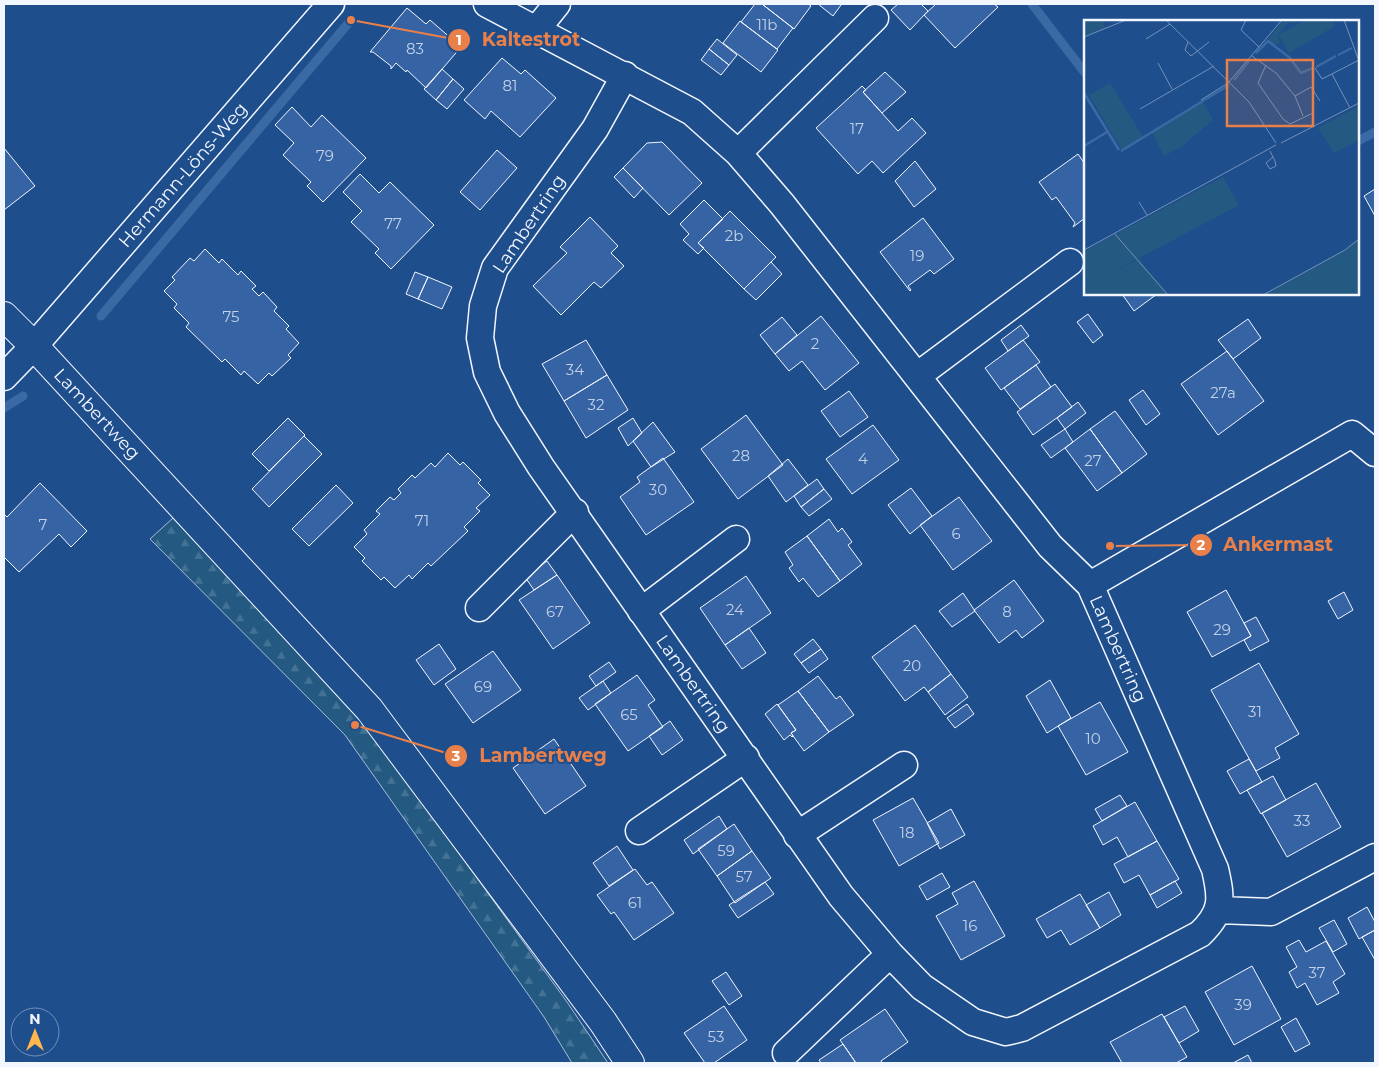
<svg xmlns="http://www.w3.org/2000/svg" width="1379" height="1067" viewBox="0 0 1379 1067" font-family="Montserrat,sans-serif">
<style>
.forest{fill:url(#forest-firs);stroke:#a8bbd7}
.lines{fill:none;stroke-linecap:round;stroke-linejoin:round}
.stream{stroke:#3b69a3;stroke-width:9}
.building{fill:#3563a3;stroke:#f2f6ff}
.street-casing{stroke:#f2f6ff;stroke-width:29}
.secondary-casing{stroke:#f2f6ff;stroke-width:30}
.street{stroke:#1f4e8c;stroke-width:26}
.secondary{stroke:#1f4e8c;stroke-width:28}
.labels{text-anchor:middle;stroke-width:4;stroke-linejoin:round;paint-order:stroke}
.number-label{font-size:15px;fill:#c3d1e8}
.street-label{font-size:18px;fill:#f2f6ff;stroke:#1f4e8c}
.inset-river{fill:none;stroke:#3b69a3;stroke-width:2.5}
.inset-road{fill:none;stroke:#7391ba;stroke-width:1}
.view{fill:#ea8049;fill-opacity:0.15;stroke:#ea8049;stroke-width:2.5}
.inset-edge{fill:none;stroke:#f2f6ff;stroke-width:2.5}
.leader{fill:none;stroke:#ea8049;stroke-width:2}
.callout-dot{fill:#ea8049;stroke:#1f4e8c;stroke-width:2}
.mark-label{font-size:15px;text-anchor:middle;font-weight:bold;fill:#fff}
.callout-label{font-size:19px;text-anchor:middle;font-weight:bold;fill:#ea8049;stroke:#1f4e8c;stroke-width:4;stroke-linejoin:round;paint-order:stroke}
</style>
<defs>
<pattern id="forest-firs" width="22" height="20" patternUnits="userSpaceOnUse" patternTransform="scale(1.25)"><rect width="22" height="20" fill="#245a82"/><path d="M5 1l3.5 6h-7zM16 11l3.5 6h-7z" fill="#447295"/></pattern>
</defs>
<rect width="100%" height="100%" fill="#1f4e8c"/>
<path class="forest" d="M173,518L363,721L567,1002L608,1063H572L544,1017L345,735L150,539Z"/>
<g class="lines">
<path class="stream" d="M1032,4L1085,73
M1358,141L1375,132
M101,316L351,20
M4,408L23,396"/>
</g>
<path class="building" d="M755,4H762L793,28L777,49L741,22Z
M762,4H808L811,6L794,29Z
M818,4H839L841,5L833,16Z
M898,4H921L928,11L910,30L891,10Z
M936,4H994L998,7L955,48L924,15Z
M407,8L426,24L430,20L461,47L426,88L407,70L406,72L396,63L391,69V66L373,52H370Z
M740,21L778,50L761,72L723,43Z
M717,39L737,55L729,65L709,49Z
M709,49L729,65L721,75L701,60Z
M502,58L521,74L525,70L556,98L520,137L491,111L485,119L464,100Z
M442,69L453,79L436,100L424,89Z
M885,72L906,92L882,113L863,92Z
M453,79L464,89L447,109L436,100Z
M862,86L866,90L863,92L898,131L912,118L926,133L883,173L872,161L858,174L816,128Z
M292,107L311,127L322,115L366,158L323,202L307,186L311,182L283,155L294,143L275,125Z
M662,142L702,183L669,215L623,168L647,143Z
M4,148L35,186L4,210Z
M497,150L517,168L480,210L460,192Z
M1078,154L1085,164V218L1073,227L1075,223L1056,197L1052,200L1039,182Z
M915,161L936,189L914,207L895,181Z
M623,168L643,188L634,198L614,177Z
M360,174L379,193L390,182L434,225L391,269L375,253L379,249L351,222L362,211L343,192Z
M1375,189V216L1364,196Z
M704,200L723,219L698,243L704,248L698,254L683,240L689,234L680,224Z
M730,211L776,257L744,289L698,243Z
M590,217L618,246L611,253L624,266L601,288L594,282L561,315L533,286L567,253L560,247Z
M923,218L954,259L934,274L930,270L908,286L911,290L910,291L880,252Z
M205,249L219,263L222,259L238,275L241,271L256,286L252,289L259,296L263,292L277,307L274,311L289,326L286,329L299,343L288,355L291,358L272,376L269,373L258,384L244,371L241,375L225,359L222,362L186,327L189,323L174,308L177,304L164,291L175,280L172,277L190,258L194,261Z
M771,262L782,274L756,300L744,289Z
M415,272L428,277L418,299L406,294Z
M428,277L452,287L442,309L418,299Z
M1122,294H1157L1134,311Z
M1088,314L1103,335L1093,343L1077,322Z
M821,316L859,363L825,390L802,361L789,371L775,354Z
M782,317L797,335L775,354L760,335Z
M1248,319L1261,338L1233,359L1218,340Z
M1021,325L1029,336L1008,351L1001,340Z
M586,340L607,375L564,401L542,364Z
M1023,340L1040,362L1001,390L985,368Z
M1227,351L1264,401L1218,435L1181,384Z
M1036,365L1051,387L1020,409L1004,388Z
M607,375L628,410L586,438L564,401Z
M1055,384L1072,407L1033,435L1017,412Z
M1143,390L1160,414L1146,425L1129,400Z
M849,391L868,417L840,437L821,411Z
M1078,402L1086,413L1065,429L1057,418Z
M1115,411L1147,454L1122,473L1090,429Z
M746,415L783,465L738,499L701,449Z
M288,418L305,435L269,471L252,454Z
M633,418L642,433L628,446L618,428Z
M653,422L675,452L651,467L633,441Z
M873,425L899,460L852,494L826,459Z
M1065,429L1073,442L1051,458L1041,445Z
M1090,429L1122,473L1097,491L1065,448Z
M304,436L322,454L269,507L252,489Z
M448,453L460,465L463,462L481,480L478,483L490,495L476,508L480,511L464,527L468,531L431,566L428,563L412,579L409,575L395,588L384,577L381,580L362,561L365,558L354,547L367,534L364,530L380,514L376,511L390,497L394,500L401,493L398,489L412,475L415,478L431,463L435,467Z
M663,458L694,502L646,535L620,497L640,482L637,477Z
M788,459L808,485L786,502L768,476Z
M817,479L824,489L801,507L794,496Z
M40,483L87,531L71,547L59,534L19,572L4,557V514L7,517Z
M336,485L353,503L309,546L292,529Z
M911,488L932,516L910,534L888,505Z
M824,489L832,499L809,516L801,507Z
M959,497L992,541L953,570L920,525Z
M829,519L838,532L842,528L852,542L848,545L862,564L840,581L807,536Z
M807,536L840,581L818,597L803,578L799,582L789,568L793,565L785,552Z
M547,561L557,575L534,590L525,577Z
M557,575L590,623L553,649L519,600Z
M746,576L771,613L725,645L700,608Z
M1014,580L1044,621L1022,638L1016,630L999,643L974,610Z
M1226,590L1251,636L1212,657L1187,612Z
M1344,592L1353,610L1338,619L1328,601Z
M963,593L975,611L952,627L939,611Z
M1256,617L1269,641L1250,651L1244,640L1251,636L1244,623Z
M915,625L951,674L928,692L924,687L905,701L872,657Z
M749,628L766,653L742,669L725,645Z
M813,639L821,649L801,663L794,654Z
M439,644L456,669L434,685L416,660Z
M821,649L828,659L809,673L801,663Z
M493,651L521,690L473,723L445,684Z
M609,662L616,672L596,686L589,676Z
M1259,663L1299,734L1275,748L1280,758L1256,771L1211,690Z
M951,674L968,697L945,715L928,692Z
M637,675L655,700L648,705L663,727L628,751L595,704Z
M818,676L836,699L840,696L854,715L829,732L798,691Z
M1050,680L1071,718L1047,733L1026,696Z
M603,681L611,693L588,710L579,698Z
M798,691L829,732L804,751L791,733L796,730L778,705Z
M1100,702L1128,752L1086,775L1058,726Z
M777,704L796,730L791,733L793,736L792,737L790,735L784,740L765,714Z
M967,704L974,714L955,728L947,718Z
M670,721L683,740L662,755L649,736Z
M554,739L586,786L545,814L513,768Z
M1249,759L1262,782L1240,794L1227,771Z
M1273,776L1286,800L1261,814L1247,790Z
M1316,783L1341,827L1287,857L1262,813Z
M1120,795L1127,806L1102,821L1095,809Z
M913,798L939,843L899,866L873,820Z
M1135,802L1157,841L1128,857L1117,837L1103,845L1093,826Z
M951,809L965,835L940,849L927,823Z
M719,816L727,829L693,854L684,840Z
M734,824L752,851L717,876L698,849Z
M1157,841L1179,879L1150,895L1139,875L1124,883L1114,864Z
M617,846L633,870L609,886L593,863Z
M752,851L771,878L735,903L717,876Z
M635,869L647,885L652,882L674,913L634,940L614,912L611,914L597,895Z
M942,873L950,887L927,900L919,886Z
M974,881L1005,936L961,960L936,916L958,904L952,893Z
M1175,881L1182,893L1157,908L1150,895Z
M765,882L774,894L738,918L729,905Z
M1109,892L1121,915L1100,928L1086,905Z
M1080,894L1100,928L1070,945L1061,930L1047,938L1036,919Z
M1367,907L1375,922V930L1359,939L1348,918Z
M1334,920L1347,944L1333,952L1319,928Z
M1375,930V960L1362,937Z
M1299,940L1306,952L1326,941L1345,974L1333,982L1339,993L1317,1005L1305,983L1297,988L1289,972L1297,967L1286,947Z
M1252,966L1281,1019L1234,1045L1205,992Z
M726,972L742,996L729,1005L712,981Z
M724,1006L747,1040L714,1063H705L684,1033Z
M1185,1006L1199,1031L1179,1043L1164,1017Z
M885,1009L908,1042L881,1061L882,1063H856L840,1040Z
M1162,1014L1187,1057L1176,1063H1122L1110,1042Z
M1296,1018L1310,1044L1295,1052L1281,1027Z
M843,1044L856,1063H821L819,1060Z
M1248,1055L1252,1063H1233Z"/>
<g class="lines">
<defs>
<path id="street" d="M487,4L692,112L738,153L782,204L1050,546L1090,585L1215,869C1222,899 1223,912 1200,934L1022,1028L1006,1032L973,1022L922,987L890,954L841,896L541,467L507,413L487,372L480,338L483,306L495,268L595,129L625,75
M537,29L557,4
M738,153L875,18
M917,376L1070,262
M4,377L34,346L331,4
M1090,585L1352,434L1375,453
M479,608L575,512
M641,611L736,539
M639,831L746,758
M797,835L904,765
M1219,910L1271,912L1375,857
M786,1053L890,954"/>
<path id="secondary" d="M4,316L34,346L369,709L603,1022L630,1063"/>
</defs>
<use href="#street" class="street-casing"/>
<use href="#secondary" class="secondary-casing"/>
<use href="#street" class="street"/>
<use href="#secondary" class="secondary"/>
</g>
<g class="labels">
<g class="number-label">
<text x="767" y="30">11b</text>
<text x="415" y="54">83</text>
<text x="510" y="91">81</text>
<text x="857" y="134">17</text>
<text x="325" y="161">79</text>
<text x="393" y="229">77</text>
<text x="734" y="241">2b</text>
<text x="917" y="261">19</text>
<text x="231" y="322">75</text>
<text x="815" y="349">2</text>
<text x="575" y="375">34</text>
<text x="1223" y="398">27a</text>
<text x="596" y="410">32</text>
<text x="741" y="461">28</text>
<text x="863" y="464">4</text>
<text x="1093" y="466">27</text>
<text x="658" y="495">30</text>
<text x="422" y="526">71</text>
<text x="43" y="530">7</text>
<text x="956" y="539">6</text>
<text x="735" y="615">24</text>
<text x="555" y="617">67</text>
<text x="1007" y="617">8</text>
<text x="1222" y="635">29</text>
<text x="912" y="671">20</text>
<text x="483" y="692">69</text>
<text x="1255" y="717">31</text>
<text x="629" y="720">65</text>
<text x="1093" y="744">10</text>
<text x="1302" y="826">33</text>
<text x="907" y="838">18</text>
<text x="726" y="856">59</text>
<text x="744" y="882">57</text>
<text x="635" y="908">61</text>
<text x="970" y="931">16</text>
<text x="1317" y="978">37</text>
<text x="1243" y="1010">39</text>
<text x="716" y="1042">53</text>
</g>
<g class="street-label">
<text transform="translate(183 175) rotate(-49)" y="6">Hermann-Löns-Weg</text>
<text transform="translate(529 224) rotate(-56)" y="6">Lambertring</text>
<text transform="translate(97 414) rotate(47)" y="6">Lambertweg</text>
<text transform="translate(1118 649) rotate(66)" y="6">Lambertring</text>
<text transform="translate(693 684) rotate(55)" y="6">Lambertring</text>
</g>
</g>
<g transform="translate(1084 20)">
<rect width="275" height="275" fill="#1f4e8c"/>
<path d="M0,0H19L21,8L0,17ZM221,0H248L251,6L205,33L194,15ZM26,63L59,117L38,130L5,75ZM119,82L129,100L97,127L80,136L68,113ZM275,219V275H180L261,230ZM55,239L84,275H0V267Z" fill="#245a82"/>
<path d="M200,0L215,2L204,3L193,15L196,23L190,25L184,19ZM275,86V120L250,133L234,108ZM139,157L155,185L14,260L22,265L13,272L8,270L0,275V270L9,263L0,267V231ZM255,235L258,237L250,243L244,256L249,254V259L239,270L241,275H235L242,255L241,243ZM56,240L62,249H53L23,264L30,255L37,254Z" fill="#245a82"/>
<path class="inset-river" d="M172,33L184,21L206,38L217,53L229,48M254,35L268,28M232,47L252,36M150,60L165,41M0,73L35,130M0,126L23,112M37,131L145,65"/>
<path class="inset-road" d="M82,0L165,82L192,123M162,0L157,10L175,27M260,0L275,41M0,17L42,0M62,19L86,4M104,22L101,30L107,36L125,22M168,36L192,53L211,76L219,96M74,43L88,69M182,45L174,63L199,99L206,104L229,93M231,48L238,59L275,40M248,54L266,88M211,76L227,67L236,81M117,80L144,63L198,0M56,89L130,46M197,123L275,83M186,131L191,141L192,146L186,149L182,143L189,137M55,182L63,195M30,213L84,275M0,230L192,125M179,275L261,230L275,219"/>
<path class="view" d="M143,40H229V106H143Z"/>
<rect width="275" height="275" class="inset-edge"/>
</g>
<path class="leader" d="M351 20L459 40M1110 546L1201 545M355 725L456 756"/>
<g class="callout-dot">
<circle cx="351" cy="20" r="5"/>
<circle cx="1110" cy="546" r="5"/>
<circle cx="355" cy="725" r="5"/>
<circle cx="459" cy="40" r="12"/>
<circle cx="1201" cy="545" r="12"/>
<circle cx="456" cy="756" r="12"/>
</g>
<g class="mark-label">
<text x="459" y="45">1</text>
<text x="1201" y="550">2</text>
<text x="456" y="761">3</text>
</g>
<g class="callout-label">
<text x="531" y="46">Kaltestrot</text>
<text x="1278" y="551">Ankermast</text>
<text x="543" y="762">Lambertweg</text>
</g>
<rect width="1379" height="1067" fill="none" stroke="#f2f6ff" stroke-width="10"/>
<g transform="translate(35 1032)"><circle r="24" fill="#1f4e8c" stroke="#7391ba"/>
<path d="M0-4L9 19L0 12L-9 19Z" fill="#ffb74d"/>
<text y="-8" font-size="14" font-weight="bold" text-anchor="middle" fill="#f2f6ff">N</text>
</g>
</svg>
